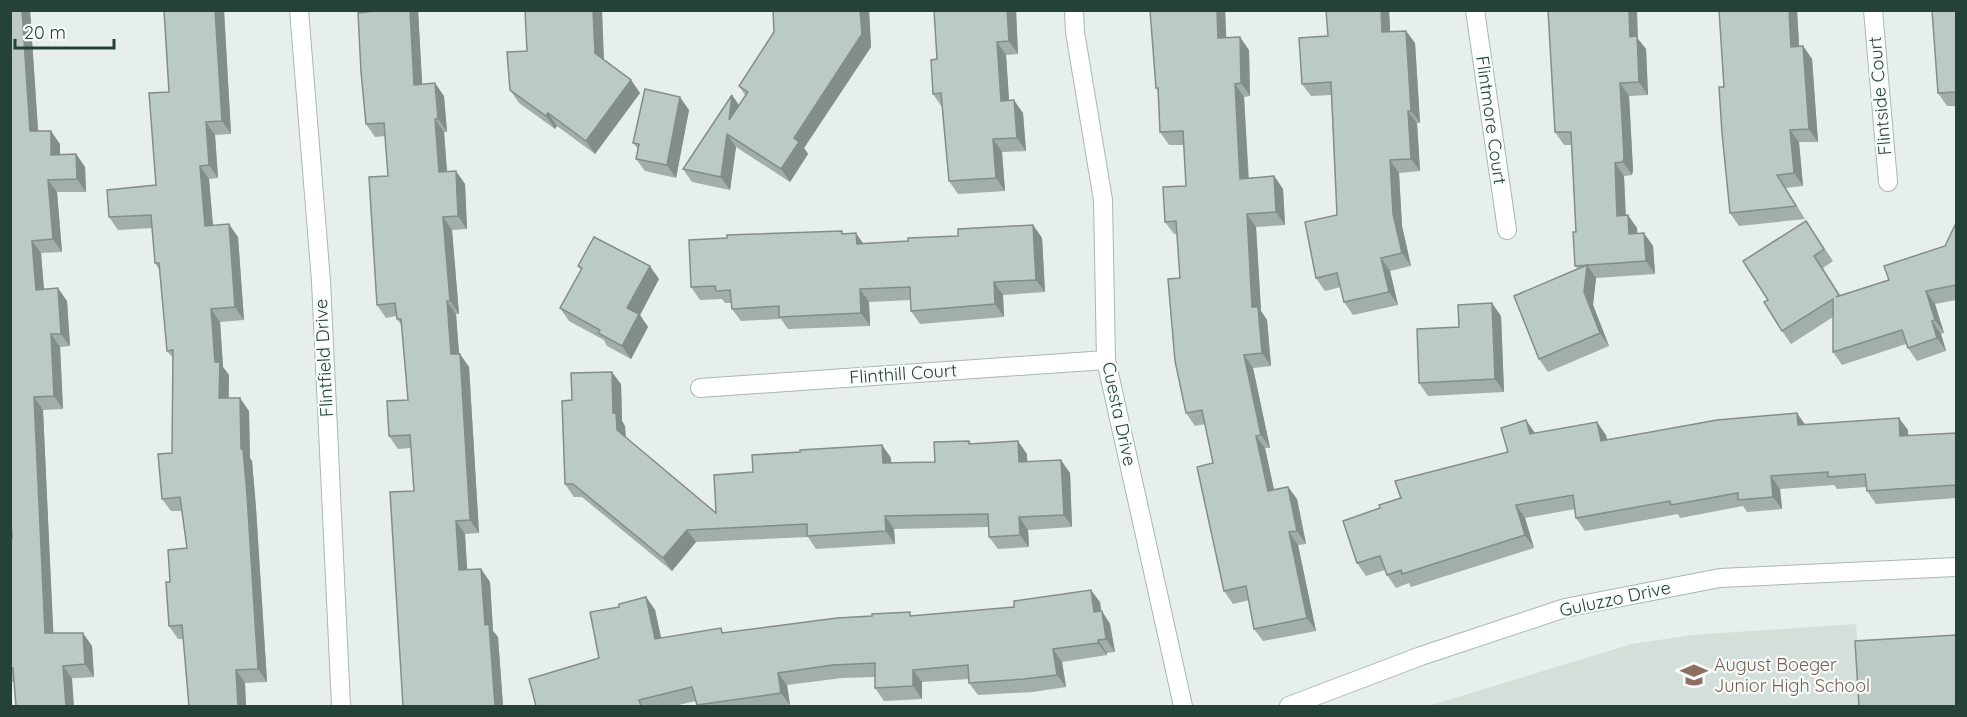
<svg xmlns="http://www.w3.org/2000/svg" width="1967" height="717" viewBox="0 0 1967 717" font-family="Quicksand,sans-serif">
<style>
.built{fill:#d4dfda}
.lines{fill:none;stroke-linecap:round;stroke-linejoin:round}
.minor-casing{stroke:#a8b8b2;stroke-width:20}
.minor{stroke:#fff;stroke-width:18}
.wall{fill:#a1aea9}
.shaded-wall{fill:#838d89}
.building{fill:#bbcac4;stroke:#838d89;stroke-width:1.5}
.labels{text-anchor:middle;stroke-width:4.5;stroke-linejoin:round;paint-order:stroke}
.street-label{font-size:18px;fill:#24423a;stroke:#f7fbf9}
.education-label{font-size:18px;fill:#785e54;stroke:#f7fbf9;text-anchor:start}
</style>
<rect width="100%" height="100%" fill="#e6efeb"/>
<path class="built" d="M1856,624L1861,706H1428L1632,644L1692,635Z"/>
<g class="lines">
<defs>
<path id="minor" d="M299,10L321,281L341,706
M1074,10L1075,32L1103,200L1106,360L1183,706
M1475,10L1507,230
M1873,10L1888,182
M700,388L1106,360
M1289,706L1421,656L1565,608L1720,578L1956,567"/>
</defs>
<use href="#minor" class="minor-casing"/>
<use href="#minor" class="minor"/>
</g>
<path class="wall" d="M10,10H30L38,131L60,144V154H76L85,167L86,192H57L62,252L41,253L44,289L67,301L70,346L60,347L63,409L43,410L53,633L92,646L94,677L10,682V538H12Z
M164,10H224L231,134L215,135L218,178L209,179L213,225L238,237L244,320L220,322L223,367L229,375V398L249,411L250,458L252,461L256,508L267,682L245,683L246,706H189L183,639H178L169,626L170,582L187,548L182,511H171L162,499L172,453L173,358L167,351L160,271L155,263L152,228L118,230L109,217L156,185L169,92Z
M418,10L422,84L444,96L447,132H444L447,172L465,184L467,229L452,230L459,314H456L459,354L469,367L479,533L465,534L467,570L481,569L490,582L493,631L498,637L503,706L414,491L411,448L398,449L389,436L408,400L402,326L397,319L396,316L386,318L377,305L388,176L385,136L375,137L366,124Z
M602,10L604,60L631,80L640,93L595,154L557,126L555,129L519,103L510,90L527,51Z
M773,10H869L871,47L804,148L808,154L790,182L736,147L730,190L692,182L683,169L739,105L745,95L739,86L774,32Z
M1016,10L1018,54L1006,55L1009,100L1023,113L1026,151L1002,152L1005,191L958,194L949,181L942,107L933,94L937,59Z
M1225,10L1226,38L1249,50L1250,96L1244,97L1249,178L1274,176L1283,189L1285,225L1256,227L1261,311L1267,320L1271,366L1253,368L1270,448H1265L1274,490L1288,487L1297,499L1306,544L1298,545L1316,631L1263,641L1254,629L1249,600L1233,604L1224,591L1213,463L1205,424L1195,426L1186,413L1180,278L1177,234H1174L1165,222L1186,186L1184,145H1169L1160,132L1158,91L1156,88Z
M1389,10L1390,32L1406,31L1415,43L1420,123H1417L1420,171L1399,173L1402,226L1411,266L1390,271L1398,305L1353,315L1344,302L1341,287L1325,291L1316,278L1337,215L1331,95L1311,96L1302,84L1328,36Z
M1719,10H1797L1799,46H1803L1812,59L1818,142H1799L1803,186L1786,188L1805,219L1739,226L1730,213L1724,87Z
M1956,10V106H1947L1938,93Z
M1638,39L1646,49L1648,95L1629,96L1633,170L1632,175L1624,176L1626,215L1637,228V234L1653,246L1655,274L1596,278L1593,305L1609,346L1548,372L1539,359L1578,269L1575,266L1576,232L1571,145H1564L1555,132Z
M689,110L676,178L645,171L636,159L638,149L633,143Z
M1956,223V300L1935,304L1944,333L1941,334L1946,351L1917,361L1908,348L1906,344L1842,365L1833,352V317L1791,344L1782,331L1768,300L1815,234L1833,261L1823,268L1840,295L1889,280L1945,246Z
M1033,225L1042,238L1045,292L1003,295L1004,317L920,324L911,311L910,300L869,302L870,326L788,329L781,319L741,321L732,309L731,303H725L722,299L700,300L691,287L844,234L863,243L908,241L958,236Z
M578,266L659,279L640,315L648,327L631,359L607,346L604,340L569,321L560,308L581,270Z
M1501,316L1504,392L1428,396L1419,383L1459,327Z
M621,384L622,421L625,426L626,438L716,513L753,472L800,452L882,445L891,458V463L935,462L969,441L971,443L1027,454V462L1070,473L1072,527L1028,530L1029,547L998,549L989,537V527L894,529L895,544L816,549L808,537L696,542L672,571L582,497H574L565,484L572,400Z
M1797,413L1804,424L1908,430V436L1956,433V498L1876,504L1867,491L1866,487L1837,489L1834,485L1780,489L1782,509L1747,512L1743,506L1680,518L1678,514L1585,531L1576,518L1575,509L1525,518L1534,548L1411,587L1409,583L1396,588L1387,575L1385,570L1366,576L1357,563L1380,508L1508,452L1535,433L1606,435L1607,439Z
M646,597L655,610L661,638L913,616L1100,602L1101,611L1110,624L1115,652L1107,653V655L1062,662L1066,687L1033,692L978,695L969,683V679L922,682V699L884,701L875,688V677L842,678L787,685L790,705L782,706H698L696,701L674,706H536L599,658L619,607Z"/>
<path class="shaded-wall" d="M22,10H30L39,144L30,131Z
M215,10H224L231,134L222,121Z
M410,10H418L423,98L414,85Z
M593,10H602L604,66L595,53Z
M860,10H869L871,47L804,148L808,154L790,182L781,169L794,138Z
M1007,10H1016L1018,54L1009,41Z
M1217,10H1225L1227,51L1218,38Z
M1381,10H1389L1391,45L1382,32Z
M1629,10H1637L1638,39L1646,49L1648,95L1639,82L1630,37Z
M1789,10H1797L1800,60L1791,47Z
M1406,31L1415,43L1420,123L1411,111Z
M1240,37L1249,50L1250,96L1241,83Z
M997,42L1006,55L1010,114L1001,101Z
M1803,46L1812,59L1818,142L1809,129Z
M631,80L640,93L595,154L586,141Z
M435,83L444,96L447,132L438,119Z
M1620,83L1629,96L1633,170L1632,175L1623,162Z
M1235,84L1244,97L1249,192L1240,179Z
M732,95L741,108L729,120Z
M680,97L689,110L676,178L667,165Z
M1014,100L1023,113L1026,151L1017,138Z
M1408,111L1417,123L1420,171L1411,159Z
M548,113L557,126L555,129L546,116Z
M435,119L444,132L448,185L439,172Z
M206,122L215,135L218,178L209,165Z
M1790,130L1799,142L1803,186L1794,173Z
M51,131L60,144V167L51,155Z
M727,134L736,147L730,190L721,177Z
M993,139L1002,152L1005,191L996,178Z
M76,154L85,167L86,192L77,179Z
M1390,160L1399,173L1402,226L1411,266L1402,253L1393,214Z
M1615,163L1624,176L1626,229L1617,216Z
M200,166L209,179L214,239L205,226Z
M456,171L465,184L467,229L458,216Z
M1274,176L1283,189L1285,225L1276,212Z
M48,180L57,192L62,252L53,239Z
M1247,214L1256,227L1261,311L1267,320L1271,366L1262,353L1252,307Z
M1628,215L1637,228L1638,247L1629,234Z
M443,217L452,230L459,314L450,301Z
M229,224L238,237L244,320L235,307Z
M1033,225L1042,238L1045,292L1036,280Z
M856,233L865,246L857,244Z
M1644,233L1653,246L1655,274L1646,261Z
M32,241L41,253L45,303L36,290Z
M1381,258L1390,271L1398,305L1389,292Z
M1587,265L1596,278L1593,305L1609,346L1600,333L1584,292Z
M650,266L659,279L640,315L648,327L631,359L622,346L627,308Z
M994,282L1003,295L1004,317L995,304Z
M58,288L67,301L70,346L61,334Z
M860,289L869,302L870,326L861,313Z
M1926,291L1935,304L1944,333L1935,320Z
M447,301L456,314L460,367L451,354Z
M1492,303L1501,316L1504,392L1495,379Z
M211,309L220,322L223,367L229,375L228,411L219,398L215,362Z
M1932,321L1941,334L1946,351L1937,338Z
M51,334L60,347L63,409L54,396Z
M460,354L469,367L479,533L470,520Z
M1244,355L1253,368L1270,448L1261,435Z
M612,372L621,384L622,421L625,426L626,443L617,430L613,413Z
M34,397L43,410L54,646L45,633Z
M240,398L249,411L250,458L252,461L256,508L267,682L258,669L241,449Z
M1797,413L1806,426L1798,425Z
M1899,418L1908,430L1909,449L1900,436Z
M1526,420L1535,433L1530,434Z
M1597,422L1606,435L1610,453L1601,441Z
M1256,436L1265,448L1277,504L1268,491Z
M1018,441L1027,454L1028,475L1019,462Z
M882,445L891,458L892,476L883,463Z
M1061,460L1070,473L1072,527L1064,515Z
M1771,476L1780,489L1782,509L1773,497Z
M1288,487L1297,499L1306,544L1297,531Z
M1516,505L1525,518L1534,548L1525,535Z
M885,516L894,529L895,544L886,531Z
M1019,517L1028,530L1029,547L1020,535Z
M456,521L465,534L468,583L459,570Z
M687,530L696,542L672,571L663,558Z
M1289,532L1298,545L1316,631L1307,618Z
M481,569L490,582L493,631L498,637L503,706H495L485,625Z
M1091,590L1100,602L1103,625L1094,612Z
M646,597L655,610L664,651L655,639Z
M1102,611L1110,624L1115,652L1106,639Z
M83,633L92,646L94,677L85,664Z
M1098,640L1107,653V655L1098,643Z
M1053,649L1062,662L1066,687L1057,675Z
M63,666L72,678L74,706H66Z
M236,670L245,683L246,706H238Z
M913,670L922,682V699L913,686Z
M778,673L787,685L790,705L781,693Z"/>
<path class="building" d="M10,10H22L30,131H51V155L76,154L77,179L48,180L53,239L32,241L36,290L58,288L61,334H51L54,396L34,397L45,633H83L85,664L63,666L66,706H16L13,668H10V538H12L10,507Z
M164,10H215L222,121L206,122L209,165L200,166L205,226L229,224L235,307L211,309L215,362H220L219,398H240L241,449H243L247,495L258,669L236,670L238,706H189L182,625L169,626L166,582H170L168,550L187,548L180,497L162,499L158,454L172,453L173,350L167,351L159,263H155L151,215L109,217L107,190L156,185L149,93L169,92Z
M383,10H410L414,85L435,83L438,119H435L439,172L456,171L458,216L443,217L450,301H447L451,354H460L470,520L456,521L459,570L481,569L485,625L489,624L495,706H403L390,492L414,491L410,435L389,436L387,401L408,400L401,319H397L395,303L377,305L369,177L388,176L384,123L366,124L361,72L358,13Z
M525,10H593L595,53L631,80L586,141L548,113L546,116L510,90L507,52L527,51Z
M773,10H860L862,34L794,138L799,142L781,169L727,134L721,177L683,169L732,95L729,120L748,92L739,86L774,32Z
M934,10H1007L1009,41L997,42L1001,101L1014,100L1017,138L993,139L996,178L949,181L941,93L933,94L931,60L937,59Z
M1150,10H1217L1218,38L1240,37L1241,83L1235,84L1240,179L1274,176L1276,212L1247,214L1252,307H1258L1262,353L1244,355L1261,435L1256,436L1268,491L1288,487L1297,531L1289,532L1307,618L1254,629L1246,586L1224,591L1197,467L1213,463L1202,410L1186,413L1175,361L1168,279L1180,278L1176,221L1165,222L1163,187L1186,186L1183,131L1160,132L1158,88H1156Z
M1326,10H1381L1382,32L1406,31L1411,111H1408L1411,159L1390,160L1393,214L1402,253L1381,258L1389,292L1344,302L1337,273L1316,278L1305,222L1337,215L1331,82L1302,84L1299,38L1328,36Z
M1548,10H1629L1630,37L1637,36L1639,82L1620,83L1624,157L1623,162L1615,163L1617,216L1628,215L1629,234L1644,233L1646,261L1575,266L1573,232H1576L1571,132H1555Z
M1719,10H1789L1791,47L1803,46L1809,129L1790,130L1794,173L1777,175L1796,206L1730,213L1722,133L1719,87H1724Z
M1932,10H1956V92L1938,93Z
M645,89L680,97L667,165L636,159L639,144L633,143Z
M1806,221L1824,249L1814,256L1839,295L1836,297L1889,280L1884,266L1945,246L1956,223V285L1926,291L1935,320L1932,321L1937,338L1908,348L1902,330L1833,352V299L1782,331L1764,302L1768,300L1743,261Z
M1033,225L1036,280L994,282L995,304L911,311L910,287L860,289L861,313L779,317V306L732,309L730,290L716,291L715,286L691,287L689,240L727,238V235L842,231V234L856,233L857,244L908,241V238L958,236V229Z
M594,237L650,266L627,308L639,314L622,346L598,333L600,330L560,308L582,268L578,266Z
M1587,265L1584,292L1600,333L1539,359L1514,296Z
M1492,303L1495,379L1419,383L1417,329L1459,327L1458,305Z
M612,372L613,413H616L617,430L716,513L714,475L753,472L752,455L800,452V450L882,445L883,463L935,462L934,442L969,441V444L1018,441L1019,462L1061,460L1064,515L1019,517L1020,535L989,537L988,514L885,516L886,531L807,536V524L687,530L663,558L573,484H565L562,401L572,400L571,373Z
M1797,413L1798,425L1899,418L1900,436L1956,433V485L1867,491L1865,474L1828,477V472L1771,476L1773,497L1738,500V493L1671,505L1670,501L1576,518L1573,495L1516,505L1525,535L1402,574L1401,570L1387,575L1380,556L1357,563L1343,521L1380,508L1379,505L1401,498L1395,481L1508,452L1501,428L1526,420L1530,434L1597,422L1601,441L1717,420Z
M1091,590L1094,612L1102,611L1106,639L1098,640V643L1053,649L1057,675L1024,679L969,683L968,665L913,670V686L875,688V663L833,665L778,673L781,693L697,705L692,687L639,700L641,706H536L529,679L599,658L590,612L619,607V604L646,597L655,639L721,628L722,633L837,618L872,616V614L910,612V616L1014,607V601Z
M1956,635V706H1859L1855,641Z"/>
<defs>
<symbol id="school-bare" viewBox="-9 -9 18 18"><path d="M0-5L7-2L0 1L-7-2ZM-4 1L0 2.5L4 1V4Q0 6-4 4Z" fill="#8d6e63" stroke="#f7fbf9" stroke-width="2.5" paint-order="stroke"/></symbol>
</defs>
<g fill-rule="evenodd">
<use href="#school-bare" x="1675" y="656" width="38" height="38"/>
</g>
<g class="labels">
<g class="street-label">
<text transform="translate(1880 96) rotate(-95)" y="6">Flintside Court</text>
<text transform="translate(1491 120) rotate(82)" y="6">Flintmore Court</text>
<text transform="translate(324 358) rotate(-93)" y="6">Flintfield Drive</text>
<text transform="translate(903 374) rotate(-4)" y="6">Flinthill Court</text>
<text transform="translate(1119 414) rotate(78)" y="6">Cuesta Drive</text>
<text transform="translate(1615 599) rotate(-12)" y="6">Guluzzo Drive</text>
</g>
<g class="education-label">
<text x="1714" y="671">August Boeger<tspan x="1714" dy="21">Junior High School</tspan></text>
</g>
</g>
<rect width="1967" height="717" fill="none" stroke="#24423a" stroke-width="24"/>
<path d="M15 39v9h99v-9" fill="none" stroke="#24423a" stroke-width="3"/>
<text x="24" y="39" font-size="18" fill="#24423a" stroke="#f7fbf9" stroke-width="4.5" paint-order="stroke">20 m</text>
</svg>
